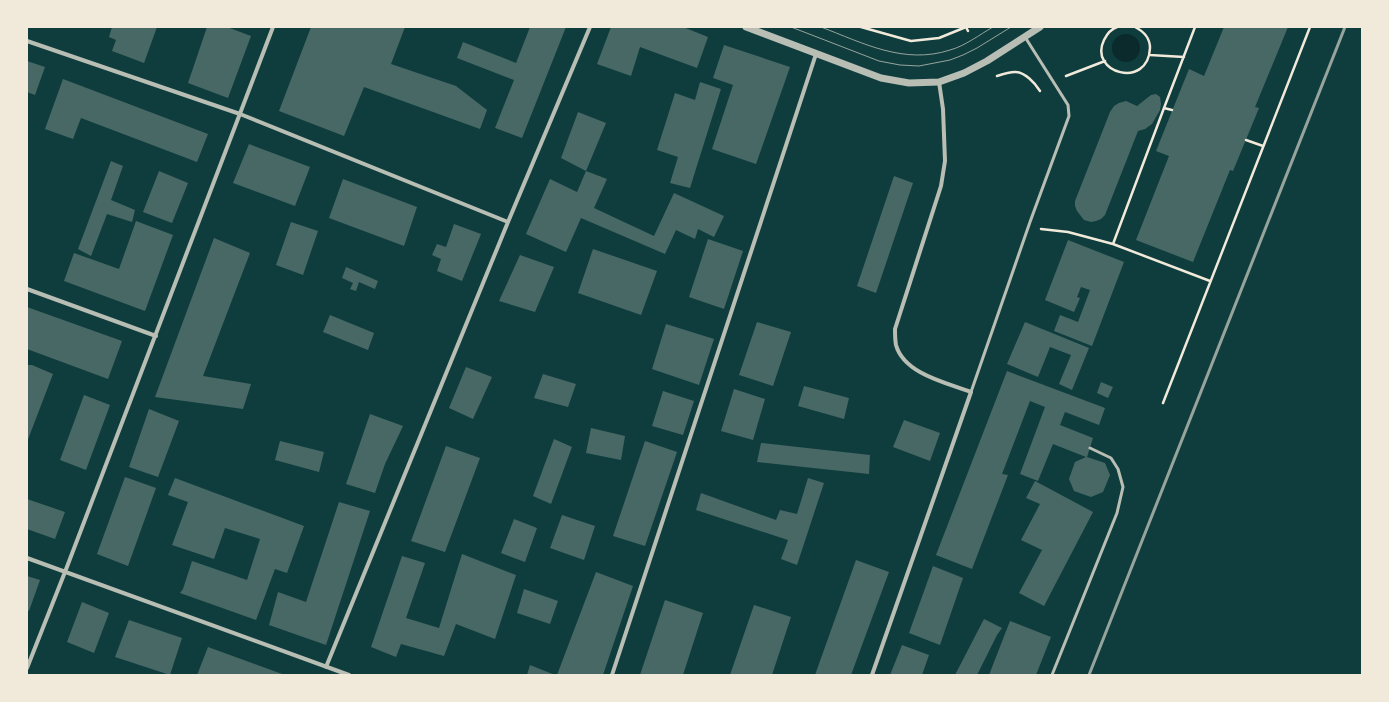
<svg xmlns="http://www.w3.org/2000/svg" width="1389" height="702" viewBox="0 0 1389 702" font-family="'Fira Sans Condensed',sans-serif">
<style>
.water{fill:#0a2a2b}
.building{fill:#486865}
.lines{fill:none;stroke-linecap:round;stroke-linejoin:round}
.path{stroke:#f1e9da;stroke-width:2.5}
.service{stroke:#b8beb3;stroke-width:3}
.minor{stroke:#b8beb3;stroke-width:4}
.tertiary{stroke:#b8beb3;stroke-width:7}
.tram{stroke:#97a49c;stroke-width:1}
.rail{stroke:#97a49c;stroke-width:3}
</style>
<rect width="100%" height="100%" fill="#0f3d3e"/>
<path class="water" d="M1112 48a14 14 0 1 1 28 0a14 14 0 1 1-28 0Z"/>
<path class="building" d="M112,27H157L144,63L112,51L116,40L109,37Z
M207,27H227L251,36L228,98L188,83Z
M311,27H405L391,64L456,86L487,110L480,129L364,87L344,136L279,111Z
M530,27H566L522,138L495,128L514,80L457,58L463,42L516,63Z
M611,27H683L708,37L697,68L640,47L631,76L597,64Z
M1224,27H1288L1255,107L1259,108L1233,171L1230,170L1193,262L1136,240L1169,156L1156,151L1189,69L1204,76Z
M724,45L790,67L756,164L712,149L733,85L713,78Z
M27,61L45,67L35,95L27,92Z
M63,79L208,134L197,162L81,118L73,139L45,129Z
M700,82L721,89L690,188L670,183L678,157L657,150L675,93L695,100Z
M1156,94L1160,97L1161,104L1160,110L1152,124L1145,129L1138,131L1105,215L1101,219L1096,221L1091,222L1084,220L1077,211L1075,206V201L1110,112L1114,106L1119,103L1126,101L1137,106L1151,95Z
M578,112L606,123L586,171L607,179L594,208L654,236L674,193L724,216L714,237L698,229L695,239L676,230L665,254L581,218L566,252L526,234L550,179L577,192L586,171L561,158Z
M249,144L310,167L295,206L233,183Z
M111,161L123,166L111,200L135,210L132,222L107,214L91,256L78,249Z
M159,171L188,183L172,223L143,212Z
M894,176L913,183L876,293L857,286Z
M343,179L417,207L404,246L329,218Z
M136,221L173,235L145,311L64,281L74,253L119,269Z
M291,222L318,231L303,275L276,265Z
M454,224L481,234L462,281L437,271L441,259L432,255L437,244L446,247Z
M214,238L250,253L203,376L251,384L243,409L155,397Z
M708,239L743,251L724,309L689,297Z
M1068,240L1124,262L1092,346L1054,331L1060,315L1078,322L1090,290L1081,287L1077,297L1080,298L1074,312L1045,300Z
M593,249L657,271L641,315L578,293Z
M520,255L554,267L535,312L499,301Z
M346,267L378,281L375,289L359,282L356,291L350,289L353,283L342,278Z
M27,307L122,341L108,379L27,349Z
M330,315L374,333L368,350L323,332Z
M757,322L791,332L773,386L739,375Z
M1025,322L1089,348L1072,390L1059,384L1071,355L1050,347L1038,377L1007,364Z
M666,324L714,339L699,385L652,369Z
M27,365H32L53,374L27,442Z
M466,367L492,377L473,419L449,408Z
M1007,371L1105,408L1099,425L1065,412L1060,425L1093,438L1087,457L1105,463L1110,475L1103,492L1091,497L1074,491L1069,479L1075,462L1086,457L1053,444L1038,481L1020,474L1045,407L1030,401L1002,474L1008,475L972,569L936,555Z
M543,374L576,384L568,407L534,398Z
M1101,382L1113,387L1108,398L1097,393Z
M804,386L849,398L844,419L798,406Z
M734,389L765,399L753,440L721,431Z
M663,391L694,401L683,435L652,426Z
M84,395L110,405L86,470L60,460Z
M149,409L179,421L158,477L129,467Z
M370,414L403,426L385,464L375,493L346,484Z
M904,420L940,433L930,461L893,447Z
M591,428L625,436L621,460L586,453Z
M554,439L572,447L551,504L533,496Z
M280,441L324,452L319,472L275,460Z
M645,441L677,452L645,546L613,536Z
M761,443L870,455L869,474L757,462Z
M446,446L480,458L445,552L411,541Z
M125,477L156,488L128,566L97,554Z
M175,478L304,526L287,573L275,569L256,620L180,593L183,589L192,561L247,580L260,539L225,528L214,559L172,545L188,502L168,495Z
M808,478L824,483L797,565L781,559L788,540L696,510L701,493L776,520L780,510L797,514Z
M1035,481L1093,512L1044,606L1019,593L1042,550L1021,540L1040,504L1026,498Z
M27,499L65,512L55,539L27,529Z
M339,502L370,511L326,645L269,625L278,592L306,602Z
M562,515L595,526L584,560L550,548Z
M514,519L537,528L525,562L501,553Z
M462,554L516,575L495,639L456,624L444,656L401,644L396,657L371,647L402,556L425,563L406,618L439,628Z
M856,560L889,572L851,675H815Z
M933,566L963,578L940,645L909,633Z
M596,572L633,586L603,675H557Z
M27,576L40,580L29,611L27,610Z
M524,589L558,601L550,624L517,613Z
M665,600L703,613L683,675H640Z
M82,602L109,613L94,653L67,642Z
M754,605L791,617L772,675H730Z
M984,619L1002,628L997,635L977,675H955Z
M129,620L182,638L170,675L115,657Z
M1010,621L1051,637L1036,675H989Z
M902,645L929,655L922,675H890Z
M208,647L285,675H197Z
M530,665L555,675H527Z"/>
<g class="lines">
<path class="path" d="M861,27L911,41L939,38L966,27
M966,27L968,31
M1117,27C1111,29 1107,34 1104,40C1088,73 1148,90 1150,48C1150,38 1143,31 1135,27
M1150,55L1184,57
M997,76C1003,74 1009,72 1015,72C1025,72 1035,83 1040,91
M1066,76L1105,61
M1164,108L1113,244L1210,281
M1172,110L1164,108L1195,27
M1246,140L1263,146
M1041,229L1068,232L1113,244
M1163,403L1310,27"/>
<path class="service" d="M971,392L1030,222L1069,116L1068,105L1025,37
M1052,675L1117,513L1123,487L1118,469L1111,458L1090,448"/>
<path class="minor" d="M27,41L240,114L508,222
M27,289L156,336
M27,558L349,675
M326,667L508,222L590,27
M27,668L65,572L273,27
M612,675L816,54
M872,675L971,392C947,383 904,374 896,345C895,340 895,334 895,329L941,186L945,161L943,109L939,82"/>
<path class="tertiary" d="M746,27L881,78L909,83L939,82L964,73L987,61L1040,27"/>
<path class="tram" d="M791,27L879,61L900,65L919,66L950,60L963,55L977,48L1011,27
M821,27C863,43 904,65 950,50C965,46 979,35 993,27"/>
<path class="rail" d="M1089,675L1345,27"/>
</g>
<rect width="1389" height="702" fill="none" stroke="#f1e9da" stroke-width="56"/>
</svg>
